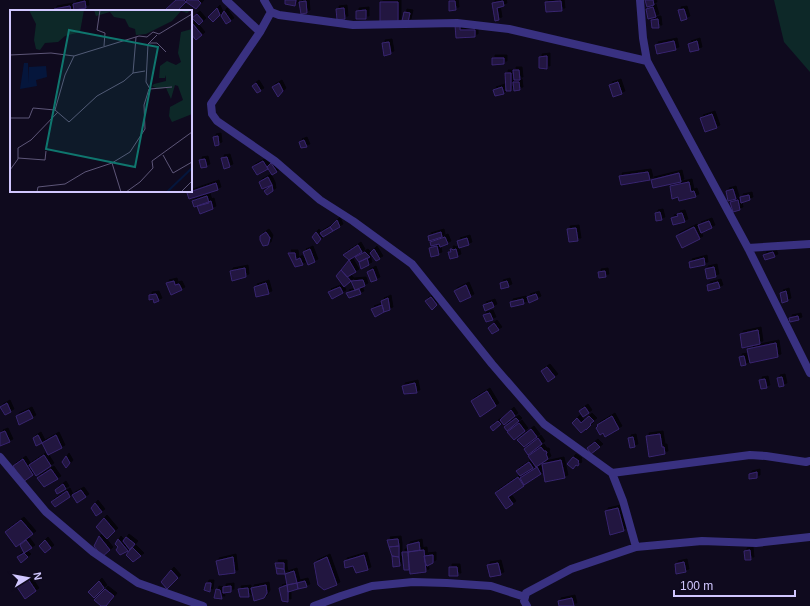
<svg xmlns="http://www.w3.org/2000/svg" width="810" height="606" viewBox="0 0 810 606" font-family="Arial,sans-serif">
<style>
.green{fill:#0d2828}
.building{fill:#201541;stroke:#38256f;filter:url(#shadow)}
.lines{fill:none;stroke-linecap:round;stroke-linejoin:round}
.minor{stroke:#393181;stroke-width:8}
.inset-river{fill:none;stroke:#05163c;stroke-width:2}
.inset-road{fill:none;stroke:#5d5678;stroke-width:1}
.view{fill:#0f766e;fill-opacity:0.15;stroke:#0f766e;stroke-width:2}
.inset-edge{fill:none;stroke:#d1c7ff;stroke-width:2}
</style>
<defs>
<filter id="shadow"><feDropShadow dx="3" dy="-3" stdDeviation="0" flood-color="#0009"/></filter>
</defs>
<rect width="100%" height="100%" fill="#0f0a1e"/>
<path class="green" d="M774,0H810V72L784,42Z"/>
<path class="building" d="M176,0H184L186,2L177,11H167L166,9Z
M187,0H198L201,3L196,9L186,2Z
M285,0H296L295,6L285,4Z
M645,0H653L654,5L647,7Z
M85,1L86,8L74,10L73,4Z
M306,1L307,13L301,14L299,2Z
M449,1H455L456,10L449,11Z
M503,1L504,6L497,8L499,20L495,21L492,3Z
M561,1L562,11L546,12L545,2Z
M380,2H398V22H380Z
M70,6L71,11H54V9Z
M653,7L656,17L648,19L646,9Z
M217,8L220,15L213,22L208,17Z
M344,8L345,19L337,20L336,9Z
M684,9L687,19L681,21L678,10Z
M366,10V19H356V11Z
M224,11L231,21L226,24L221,16Z
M404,12L410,13L408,22L402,21Z
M197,14L203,21L199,25L192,18Z
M658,19L659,28H652L651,20Z
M191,23H192L202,35L196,40L191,34Z
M455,25H460V30H475V37L456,38Z
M674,41L676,50L657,54L655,45Z
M697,41L699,50L690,52L688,44Z
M389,42L391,54L384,56L382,43Z
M547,56V69L539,68V57Z
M492,58H504V64L492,65Z
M513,70H519L520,80H514Z
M505,73H511V91H506Z
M513,82H519L520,90L514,91Z
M618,82L622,94L613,97L609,85Z
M256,83L261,91L257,93L252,86Z
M279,83L283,91L278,97L272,87Z
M502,87L504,94L495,96L493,90Z
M712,114L717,128L705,132L700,118Z
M218,136L219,145L215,146L213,137Z
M304,140L307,147L301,148L299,142Z
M227,157L230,167L224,169L221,158Z
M205,159L207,167L201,168L199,160Z
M263,161L268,169L257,175L252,167Z
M271,163L277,172L272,175L267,167Z
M648,172L650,180L621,185L619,176Z
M679,173L681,182L653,188L651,180Z
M268,177L272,185L262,189L259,182Z
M689,182L691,192L694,191L696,197L679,201L678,197L672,199L670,186Z
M216,183L218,190L189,199L187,193Z
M272,185L273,191L267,195L264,191Z
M733,189L736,199L728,201L726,191Z
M749,195L750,200L741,203L740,197Z
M207,196L209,203L194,207L192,201Z
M738,200L740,210L733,212L730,202Z
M211,201L213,209L200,214L197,206Z
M660,212L662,220L656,221L655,213Z
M682,213L685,222L673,225L671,218L678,216L677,214Z
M337,220L340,227L333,231L330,227Z
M709,221L712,228L701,233L698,225Z
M330,227L333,231L323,237L320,233Z
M694,227L700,239L682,248L676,236Z
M576,228L578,241L569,242L567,229Z
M266,232L270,238L268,245L263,246L260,240V236Z
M316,232L321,239L317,244L312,237Z
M441,232L442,237L429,241L428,236Z
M445,237L448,244L440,247L439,244L431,246L430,242Z
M467,238L469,245L459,248L457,241Z
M358,245L362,252L349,260L343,255Z
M437,246L439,255L431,257L429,248Z
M310,249L315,262L308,265L303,252Z
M374,249L380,259L376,261L370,253Z
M450,249H452L453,250L456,249L458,257L450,259L448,252H451Z
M365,252L370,257L359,262L355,257Z
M773,252L775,257L765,260L763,255Z
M288,253H295L296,260L300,258L303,265L295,267Z
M367,258L369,265L361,269L359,262Z
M704,258L705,265L690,268L689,262Z
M349,260L356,272L347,277L341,270Z
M714,267L716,277L707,279L705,269Z
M245,268L246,277L232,281L230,271Z
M373,269L377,280L371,282L367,272Z
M341,270L351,281L344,287L336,276Z
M605,271L606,277L599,278L598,272Z
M363,280L365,286L355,290L351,281Z
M174,281L175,285L179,284L182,290L171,295L166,283Z
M507,281L509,287L501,289L500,283Z
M718,282L720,288L708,291L707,285Z
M266,283L269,294L256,297L254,287Z
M466,285L471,297L460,302L454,291Z
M340,287L343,293L332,299L328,292Z
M359,289L361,294L349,298L346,293Z
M786,291L788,301L782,303L780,293Z
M156,294L159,301L154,303L153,299L149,300V295Z
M536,294L538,299L529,303L527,297Z
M431,297L437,305L432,310L425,301Z
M388,298L390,310L384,312L381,301Z
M523,299L524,304L511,307L510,302Z
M492,302L494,307L485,311L483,305Z
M382,305L384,312L375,317L371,309Z
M490,313L493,320L486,322L483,315Z
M798,316L799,320L790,322L789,318Z
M494,323L499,330L492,334L488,328Z
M758,330L760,344L742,348L740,334Z
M776,343L778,357L750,363L747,349Z
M744,356L746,365L741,366L739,357Z
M547,367L555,377L548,382L541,371Z
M782,377L784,386L779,387L777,378Z
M765,379L767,388L761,389L759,380Z
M415,383L417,393L404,394L402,386Z
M487,391L496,406L480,417L471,401Z
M7,403L11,412L5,415L0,407Z
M585,407L589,413L583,417L579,411Z
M29,410L33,418L19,425L16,416Z
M511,410L515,416L504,425L500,420Z
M589,416L594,421L590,424L591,425L586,430V429L581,433L572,423L577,418L581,423Z
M612,416L619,429L605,437L603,433L600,435L596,428L598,426L597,425Z
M516,418L519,421L507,431L504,427Z
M498,421L501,424L493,431L490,427Z
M519,423L525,431L514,440L507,432Z
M531,429L537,437L524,447L517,440Z
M5,431L10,442L0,446V433Z
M660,434L662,447H664L665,454L649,457L646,436Z
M38,435L42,443L36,446L33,438Z
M56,435L62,448L48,455L42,443Z
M633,437L635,447L630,448L628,438Z
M538,438L542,444L528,455L524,449Z
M595,442L600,447L591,454L587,448Z
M541,447L544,451H546L547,453L546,454L548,459L536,467L528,456Z
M44,455L51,466L36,476L29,465Z
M66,456L70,463L66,468L62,462Z
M573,457L579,461L578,462L579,464L578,466L576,465L573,469L567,464Z
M23,459L33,475L23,482L13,466Z
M561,460L565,478L545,482L542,464Z
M529,462L533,468L520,476L516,471Z
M537,467L541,474L524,485L520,478Z
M51,469L58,479L44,487L37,478Z
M757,472V478L749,479V474Z
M518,477L524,486L508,497L513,504L506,509L495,493Z
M63,484L66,489L57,494L55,490Z
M81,490L86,497L77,503L72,495Z
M67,491L70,497L55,507L51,502Z
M95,503L102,512L96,516L91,508Z
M618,508L624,531L610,535L605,511Z
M104,518L115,531L107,539L96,527Z
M21,520L33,534L16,547L5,532Z
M99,536L110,550L102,557L94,546Z
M126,537L135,544L130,550L123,541Z
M118,539L128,551L120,555L116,550L118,547L115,544Z
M398,539L399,546L389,547L387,540Z
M26,540L32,548L24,553L20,545Z
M45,540L51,548L45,553L39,546Z
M419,542L420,550L408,552L407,545Z
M399,546V557L392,556L389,547Z
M132,547L141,556L133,562L126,555Z
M424,550L426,572L410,574L408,552Z
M750,550L751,560H745L744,551Z
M402,552H408L409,570H404Z
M24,553L28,557L21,563L17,557Z
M364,555L368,570L356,573L353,566L345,568L344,561Z
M433,555V563L427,566L425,562L424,556Z
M392,556L399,557L400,566L393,567Z
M233,557L235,573L219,575L216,561Z
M327,557L337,585L324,590L318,585L314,563Z
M684,562L686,572L676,574L675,564Z
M275,563H284V569L276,568Z
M498,563L501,575L490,577L487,565Z
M449,567H457L458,576H449Z
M276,568L284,569L285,574H277Z
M171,570L178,578L167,589L161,582Z
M294,571L297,583L287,585L285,574Z
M28,579L36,591L25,599L17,587Z
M99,581L104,588L94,598L88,592Z
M305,581L307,587L298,589L297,583Z
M206,583H211L210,592L204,590Z
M297,583L298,589L288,592L287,585Z
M266,585L267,593L264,598L254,601L251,588Z
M287,585L288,592V602L282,601L279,588Z
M231,586V592L223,593V587Z
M248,588L249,597H240L238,589Z
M105,589L114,596L106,606H101L94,600Z
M216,589L220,590L222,599L214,598Z
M572,598L574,606H559L558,601Z"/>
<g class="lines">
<path class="minor" d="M226,0L260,32
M264,0L271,12L279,15L353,25L457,23L509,29L647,61
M640,0L643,38L647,61L748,248L810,373
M271,12L260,32L211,104L212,114L217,121L275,161L320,200L353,221L412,264L492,364L544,424L612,473L623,501L636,547
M748,248L810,244
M0,457L46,512L93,552L138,583L203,606
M612,473L750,455L766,456L806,462L810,461
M314,606L341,596L372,586L413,582L447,583L491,586L525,597
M527,606L524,601L526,593L571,569L636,547L702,541L756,543L810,537"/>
</g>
<g transform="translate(10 10)">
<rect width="182" height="182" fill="#0f0a1e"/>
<path d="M19,0H74L70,22L55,26L48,32L35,33L30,40L26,39L24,30L26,14ZM84,0H181L177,3L171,1L162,11L136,24L126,25L125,19L119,17L115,9L104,7L100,2L86,6ZM182,19V104L162,112L159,106L160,97L173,90L168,76L165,75L161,89L156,78L148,79L142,76L144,74L156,71V65L155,68H149L150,56L157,51L166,55L171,52L168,43L171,22Z" fill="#0d2828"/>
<path d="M14,53H18L19,73V57L36,56L37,67L26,70L27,76L10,79Z" fill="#05163c"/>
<path class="inset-river" d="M157,182L182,158"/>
<path class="inset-road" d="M90,0L87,20L95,23L94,36M147,25L138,34L136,72L140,79L162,77M139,33H147L156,42M0,45L41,43L64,46L129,26L137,27L143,22L149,24L182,4M123,63L126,27M45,100L59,112L87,86L114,71L123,63L135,61M0,108H19L23,98L45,100L55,65L64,46M153,145L163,163L182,152M8,148L35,150L36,141M102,153L111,182M0,160L8,149V138L21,130L48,102M27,182L28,177L55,174L75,162L102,153L120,142L135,119L134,95L139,79M116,182L130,172L143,158L142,151L182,122M171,182L182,171"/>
<path class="view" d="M59,20L148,37L125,157L36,139Z"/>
<rect width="182" height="182" class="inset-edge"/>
</g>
<g transform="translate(28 578) rotate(79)" stroke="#0f0a1e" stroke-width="3" paint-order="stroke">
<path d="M0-3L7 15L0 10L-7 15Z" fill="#d1c7ff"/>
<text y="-6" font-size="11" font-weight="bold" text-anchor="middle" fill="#d1c7ff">N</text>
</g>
<path d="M674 590v6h121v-6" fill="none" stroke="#d1c7ff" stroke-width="2"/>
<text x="680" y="590" font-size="12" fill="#d1c7ff" stroke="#0f0a1e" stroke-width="3" paint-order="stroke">100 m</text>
</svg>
